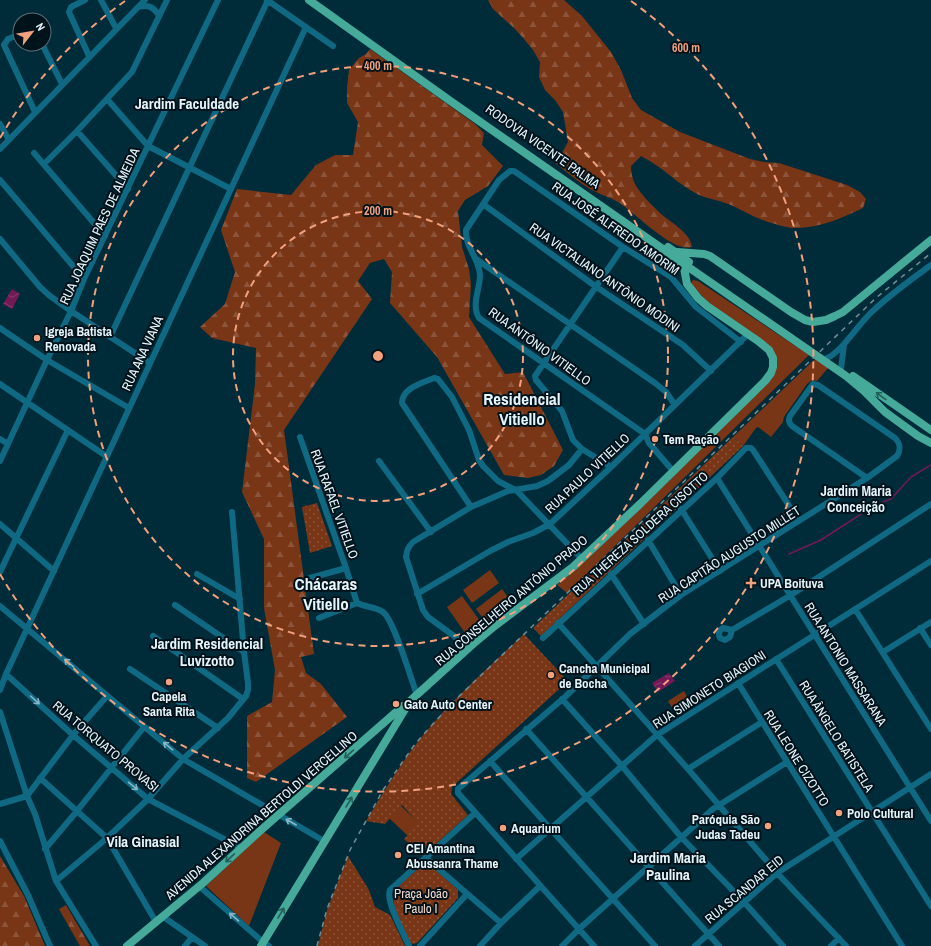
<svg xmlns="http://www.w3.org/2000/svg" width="931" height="946" viewBox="0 0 931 946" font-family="'Archivo Narrow',sans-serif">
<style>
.grass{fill:#793617}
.forest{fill:url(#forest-firs)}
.park{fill:url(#park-dots)}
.water{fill:url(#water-waves)}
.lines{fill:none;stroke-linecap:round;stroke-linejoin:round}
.stream{stroke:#721a56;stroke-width:1.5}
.minor{stroke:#106983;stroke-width:6}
.major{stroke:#45aa99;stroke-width:8}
.rail{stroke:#718e97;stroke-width:1.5;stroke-dasharray:5 5;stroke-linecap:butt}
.oneway{stroke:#225e5a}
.oneway2{stroke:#86b6c5}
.ring{fill:none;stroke:#f2a17e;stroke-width:2;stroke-dasharray:7 5}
.poi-dot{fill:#f2a17e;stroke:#00121a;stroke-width:1.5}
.labels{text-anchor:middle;stroke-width:4;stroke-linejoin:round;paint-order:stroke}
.street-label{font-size:13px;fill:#e6f5fb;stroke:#00121a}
.poi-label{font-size:13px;font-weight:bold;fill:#e6f5fb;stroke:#00121a;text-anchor:start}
.park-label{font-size:13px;fill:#f2d7cc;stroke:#00121a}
.neighbourhood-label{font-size:14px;font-weight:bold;fill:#e6f5fb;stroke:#00121a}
.quarter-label{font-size:15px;font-weight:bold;fill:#e6f5fb;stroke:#00121a}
.district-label{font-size:17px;font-weight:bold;fill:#e6f5fb;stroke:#00121a}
.centre{fill:#f2a17e;stroke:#00121a;stroke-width:2}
.ring-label{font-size:12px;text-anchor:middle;font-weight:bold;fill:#f2a17e;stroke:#00121a;stroke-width:4;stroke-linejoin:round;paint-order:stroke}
</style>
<defs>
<pattern id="forest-firs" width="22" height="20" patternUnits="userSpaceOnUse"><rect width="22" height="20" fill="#793617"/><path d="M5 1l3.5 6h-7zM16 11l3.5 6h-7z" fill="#8c543a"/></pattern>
<pattern id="park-dots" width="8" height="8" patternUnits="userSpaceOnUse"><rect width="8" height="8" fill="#793617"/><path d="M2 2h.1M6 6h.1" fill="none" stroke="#8c543a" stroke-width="1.8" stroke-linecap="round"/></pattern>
<pattern id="water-waves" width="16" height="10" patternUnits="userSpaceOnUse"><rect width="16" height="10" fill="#721a56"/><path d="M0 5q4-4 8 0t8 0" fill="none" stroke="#863c6f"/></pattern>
</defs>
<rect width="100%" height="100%" fill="#002b38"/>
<path class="grass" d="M693,280L698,281L809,355L567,593L557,585L771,379L776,358L710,304L691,285L692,281Z
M816,358L829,367L817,381L812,380L807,384L784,417L783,422L771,437L758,427L756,428L743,446L733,437Z
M490,570L499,583L472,603L463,590Z
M502,589L514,605L488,625L476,609Z
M462,596L480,621L465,633L447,607Z
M684,691L689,700L673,709L668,701Z
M401,806L420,824L408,836L389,818Z
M264,832L281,843L249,926L206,886Z"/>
<path class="forest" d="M488,0H564L582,16L611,52L621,70L632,98L641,110L680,132L750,159L764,162L779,163L847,185L860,192L866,199L863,208C842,218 820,228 796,228C788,229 761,220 753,216C744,212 737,207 728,204C719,200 708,199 699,195C678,185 662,166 641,156L631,166C631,171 632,177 634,182C640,194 651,204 660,213C670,222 691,233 692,247C672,253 635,212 618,202C609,197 599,194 590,189C575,180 562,168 548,157L551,149L562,153L568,142L563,112L555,100L545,90L539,77L540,62L533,50L524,39L514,28L493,9Z
M370,49L475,124L484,133L482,145L503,166L488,186L465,200L458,211L462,247L469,269L471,284L469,317L505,374L523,372L563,450L554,466L541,475L528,478L504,475L437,357L390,303L392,272L384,259L370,263L358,281L372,299L284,430L314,654L301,657L306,673L321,684L347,717L256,782L247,778V716L272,702L275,670L264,608V539L242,492L255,384L256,348L212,338L200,327L225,304L235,272L221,230L237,189L291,195L316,165L335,155H353L358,122L347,103V88L349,70L359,58L366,54Z
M0,856L24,896L45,946H0Z
M66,905L90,946H80L59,909Z"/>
<path class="park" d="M733,437L743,446L541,636L533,628Z
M317,503L332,546L310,553L302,507Z
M524,634L568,681L452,787L451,794L468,815L423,856L404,839L419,824L402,805L385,824L366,821C384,791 402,761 424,734C454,698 490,666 524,634Z
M348,856L369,890L375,907L390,915L405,946H318L327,910Z
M425,864L430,865L458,890V898L417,943L412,944L410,942C405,929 387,903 396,890C401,882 414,873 421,866Z"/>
<path class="water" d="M12,289L20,294L12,309L3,304Z
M669,673L675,681L658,692L652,683Z"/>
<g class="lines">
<path class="stream" d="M789,554L821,540L875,505L891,499L911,477L931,465"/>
<path class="minor" d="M85,0L71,7L69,12L89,56
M101,0L116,28
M267,0L333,46
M138,7C148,4 153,7 159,15
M20,34L8,39L4,45L35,112
M42,44L62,84
M107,99L148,146L231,189
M0,124L9,140
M77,131L128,189
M0,149L145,0
M34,153L105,236
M44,164L77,131L132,72L167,0
M0,180L84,279
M483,204L595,286L683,345L711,371
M0,239L40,287L50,296L71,311L150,363
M476,259L655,383L666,392L675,405
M0,328L47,360L129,408
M110,337L268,0
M827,358C842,352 860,321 875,309C892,293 912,279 931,265
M841,369L844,344
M0,384L106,456
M300,437L346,568L357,603C365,607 376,607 383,612C394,620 411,679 417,695
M0,439L8,444
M0,461L47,360L71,311L84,279L218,0
M379,461L431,532
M611,467L582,449L573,440L562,411L536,380L535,376L623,247
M673,471L649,443L645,434L479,318C471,305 480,289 480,275C479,258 465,247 466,230L499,180L510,171H514L623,247L671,277L696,307L741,342
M717,478L931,821
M471,507L402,403C402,388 422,383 434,378L438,379L452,397L469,430L479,460L483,466L498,481L517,491L582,559
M681,509L720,571
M0,524L54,571
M648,540L681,595
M0,572L68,430
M197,574L240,599
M611,574L644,624
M310,578L346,568
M417,594L490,551L508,542L533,533L550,524L611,467L748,334
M175,605L244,652
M0,606L183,759L324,841
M855,609L931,729
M319,618L357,603
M558,623L688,769L777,873L846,946
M723,628L732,630L730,637L725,640L720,638C718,634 719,630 723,628Z
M920,628L931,645
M732,630L791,595L931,504
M153,636L243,699
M543,638L717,478L746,448H751L753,450L799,521
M469,647L428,617L423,610L406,557C407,550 408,547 413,542L471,507L508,491L537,486L548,481L569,465L582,449
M883,652L931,622
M776,659L931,906
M130,669L218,728
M6,674L73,735L148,799L241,848
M738,683L902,946
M0,690L6,674L306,27
M562,699L622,766L681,837L744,902L783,946
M0,712L27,796L35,814L56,881L96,946
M526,729L719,946
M490,761L655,946
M688,769L762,722
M40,778L107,838L156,922
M0,804L27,796L73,735L107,696
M0,841L28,895L50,946
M45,849L77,811L144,727
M426,858L501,923
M516,859L657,735L931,561
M56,881L107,838L148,799L183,759L228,718L246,696L248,690V683L244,652L232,512
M199,886L263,942L269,946
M162,916L205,946
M185,946L192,937
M409,946C404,934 385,901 390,890L475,813
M420,946L467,894
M480,946L501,923L540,886
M562,946L579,929L713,809L787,762
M594,946L458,793V789L565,697L630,634L681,595L867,478L897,456C901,450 900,443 895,438L818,385L813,384L790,416C788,420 789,423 792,426L867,478
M695,946L777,873L931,774
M831,946L839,938"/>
<path class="major" d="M309,0L449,100L670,254
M668,247L689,262
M677,252L704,254L710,256L791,312L805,320L813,322L826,320L835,316L843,312L931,240
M681,262L846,376L864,391L885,412L918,436L931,443
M853,376L931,430
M127,946L203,883L261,830L403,706
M261,946L410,701L473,644L496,625L573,567L640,504L765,381L771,373L773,367V358L769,350L758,341L707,306L698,298L687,284L684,268L667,252"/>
<path class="rail" d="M317,946L327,909L350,850L383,790L415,744L452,703L877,297L931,253"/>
</g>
<defs><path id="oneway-shaft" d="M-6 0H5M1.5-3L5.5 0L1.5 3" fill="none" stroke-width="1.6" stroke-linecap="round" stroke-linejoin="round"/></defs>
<g class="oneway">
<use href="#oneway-shaft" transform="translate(881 396) rotate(-144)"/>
<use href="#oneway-shaft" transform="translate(349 754) rotate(139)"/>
<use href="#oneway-shaft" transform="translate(349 802) rotate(-59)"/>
<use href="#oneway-shaft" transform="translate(230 858) rotate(137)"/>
<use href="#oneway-shaft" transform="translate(281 913) rotate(-59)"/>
</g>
<g class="oneway2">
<use href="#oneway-shaft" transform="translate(69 663) rotate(-139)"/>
<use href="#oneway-shaft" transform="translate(35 700) rotate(42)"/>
<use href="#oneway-shaft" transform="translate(168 746) rotate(-141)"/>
<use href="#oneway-shaft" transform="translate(133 786) rotate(40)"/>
<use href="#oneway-shaft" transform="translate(291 822) rotate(-150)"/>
<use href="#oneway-shaft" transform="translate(234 917) rotate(-139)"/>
</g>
<g class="ring">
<circle cx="378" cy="356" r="145"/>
<circle cx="378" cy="356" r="290"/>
<path d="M0 138A436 436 0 0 1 125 1M631 1A436 436 0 1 1 0 574"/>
</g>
<g class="poi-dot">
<circle cx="37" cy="338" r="4"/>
<circle cx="655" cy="439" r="4"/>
<path d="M749 577h4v4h4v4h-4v4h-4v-4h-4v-4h4z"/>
<circle cx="551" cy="675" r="4"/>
<circle cx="169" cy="682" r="4"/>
<circle cx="396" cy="704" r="4"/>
<circle cx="839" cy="813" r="4"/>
<circle cx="768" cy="826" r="4"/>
<circle cx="503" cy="828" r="4"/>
<circle cx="398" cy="855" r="4"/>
</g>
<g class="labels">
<g class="street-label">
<text transform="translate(543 146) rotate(35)" y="5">RODOVIA VICENTE PALMA</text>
<text transform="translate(99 226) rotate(-65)" y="5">RUA JOAQUIM PAES DE ALMEIDA</text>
<text transform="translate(616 228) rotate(35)" y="5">RUA JOSÉ ALFREDO AMORIM</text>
<text transform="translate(605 277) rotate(35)" y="5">RUA VICTALIANO ANTÔNIO MODINI</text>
<text transform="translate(540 346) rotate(36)" y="5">RUA ANTÔNIO VITIELLO</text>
<text transform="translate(142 353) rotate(-65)" y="5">RUA ANA VIANA</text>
<text transform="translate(587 473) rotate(-43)" y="5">RUA PAULO VITIELLO</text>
<text transform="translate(335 504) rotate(70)" y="5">RUA RAFAEL VITIELLO</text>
<text transform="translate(640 533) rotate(-42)" y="5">RUA THEREZA SOLDERA CISOTTO</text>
<text transform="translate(729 554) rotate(-33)" y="5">RUA CAPITÃO AUGUSTO MILLET</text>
<text transform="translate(511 600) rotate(-40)" y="5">RUA CONSELHEIRO ANTÔNIO PRADO</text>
<text transform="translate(846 664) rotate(58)" y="5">RUA ANTONIO MASSARANA</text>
<text transform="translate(709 689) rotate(-33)" y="5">RUA SIMONETO BIAGIONI</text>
<text transform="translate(837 736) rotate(58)" y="5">RUA ÂNGELO BATISTELA</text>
<text transform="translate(106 746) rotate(40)" y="5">RUA TORQUATO PROVASI</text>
<text transform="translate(797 758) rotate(58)" y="5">RUA LEONE CIZOTTO</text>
<text transform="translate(261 815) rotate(-41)" y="5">AVENIDA ALEXANDRINA BERTOLDI VERCELLINO</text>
<text transform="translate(744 889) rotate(-40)" y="5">RUA SCANDAR EID</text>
</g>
<g class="poi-label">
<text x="45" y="336">Igreja Batista<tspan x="45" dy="15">Renovada</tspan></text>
<text x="663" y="444">Tem Ração</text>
<text x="760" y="588">UPA Boituva</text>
<text x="559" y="673">Cancha Municipal<tspan x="559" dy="15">de Bocha</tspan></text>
<text x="169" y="701" text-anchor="middle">Capela<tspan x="169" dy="15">Santa Rita</tspan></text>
<text x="404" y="709">Gato Auto Center</text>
<text x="847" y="818">Polo Cultural</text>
<text x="760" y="824" text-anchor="end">Paróquia São<tspan x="760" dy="15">Judas Tadeu</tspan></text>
<text x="511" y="833">Aquarium</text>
<text x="406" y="853">CEI Amantina<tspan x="406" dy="15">Abussanra Thame</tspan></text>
</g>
<g class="park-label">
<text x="421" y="898">Praça João<tspan x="421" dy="15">Paulo I</tspan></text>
</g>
<g class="neighbourhood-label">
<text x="856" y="496">Jardim Maria<tspan x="856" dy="16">Conceição</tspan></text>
</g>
<g class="quarter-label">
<text x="187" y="109">Jardim Faculdade</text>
<text x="207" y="649">Jardim Residencial<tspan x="207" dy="17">Luvizotto</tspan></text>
<text x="143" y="847">Vila Ginasial</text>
<text x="668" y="863">Jardim Maria<tspan x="668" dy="17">Paulina</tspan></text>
</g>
<g class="district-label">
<text x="522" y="405">Residencial<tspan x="522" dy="20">Vitiello</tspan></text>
<text x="326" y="590">Chácaras<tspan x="326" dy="20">Vitiello</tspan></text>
</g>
</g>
<circle cx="378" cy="356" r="6" class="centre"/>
<g class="ring-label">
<text x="686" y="52">600 m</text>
<text x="378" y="70">400 m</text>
<text x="378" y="215">200 m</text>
</g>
<g transform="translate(32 32) rotate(59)"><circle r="19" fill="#00121a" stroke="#5c6d74"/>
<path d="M0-3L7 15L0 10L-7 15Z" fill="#f2a17e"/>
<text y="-6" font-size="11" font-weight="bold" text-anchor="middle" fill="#e6f5fb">N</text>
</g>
</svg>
